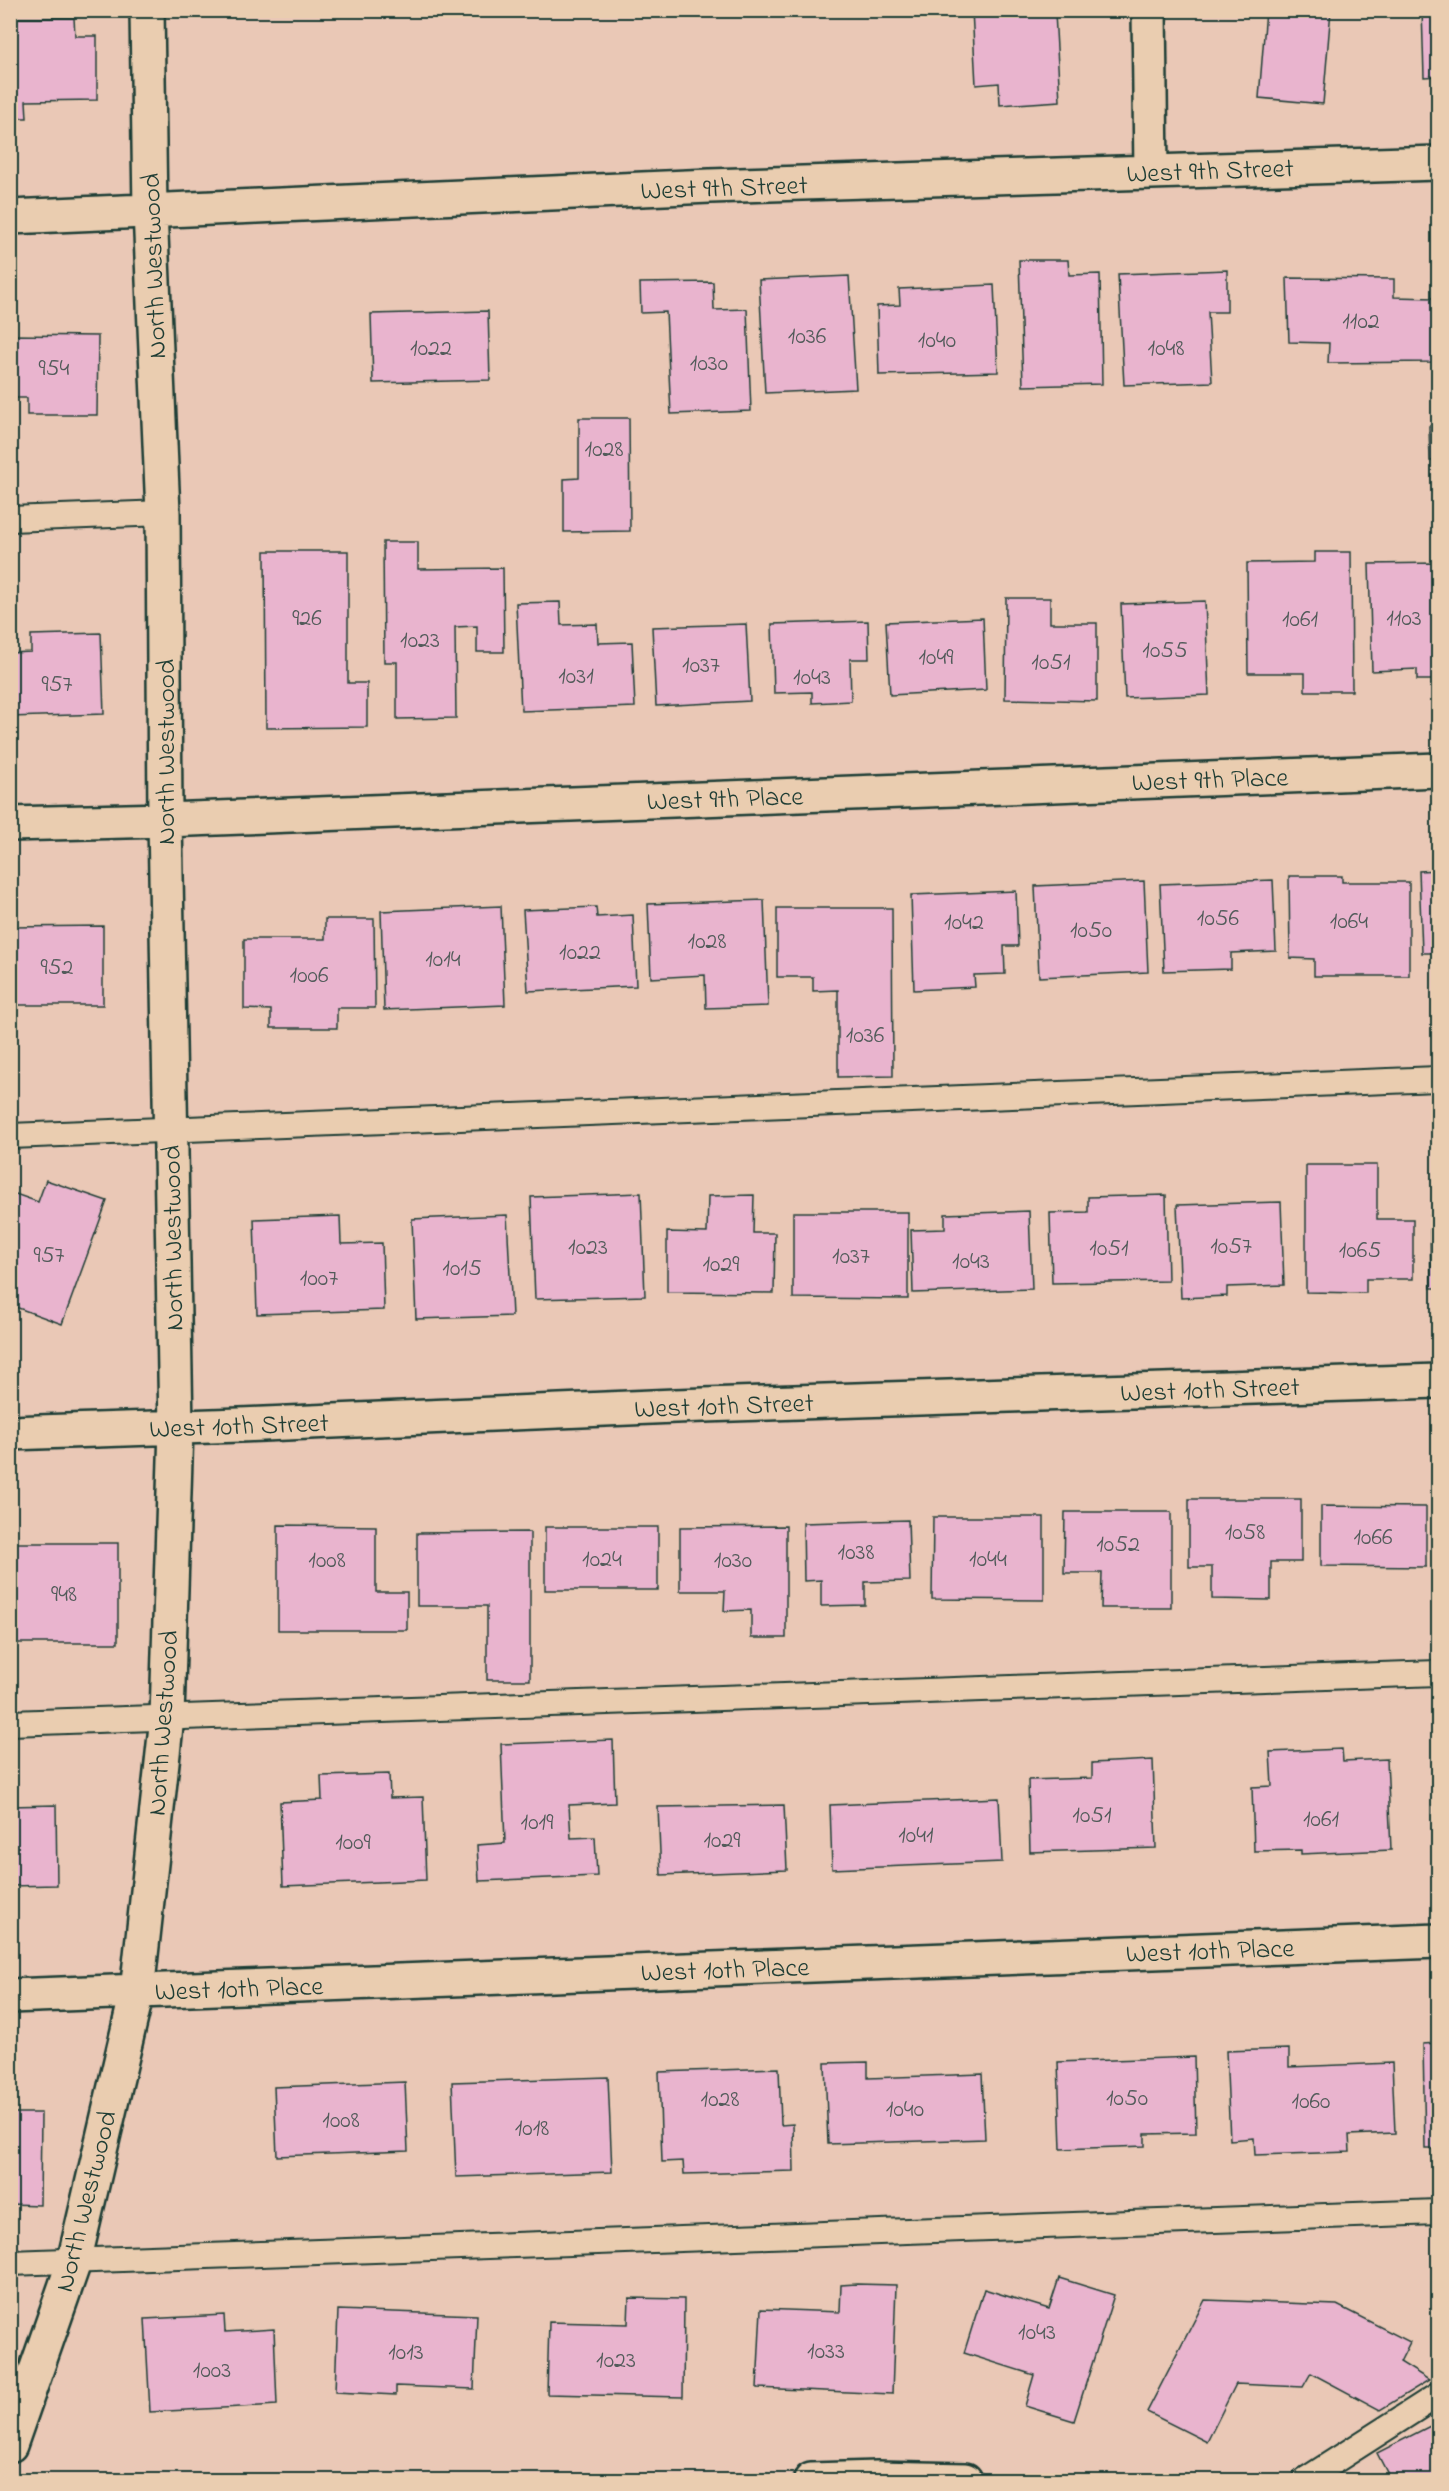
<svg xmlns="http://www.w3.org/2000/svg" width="1449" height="2491" viewBox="0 0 1449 2491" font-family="'Indie Flower',sans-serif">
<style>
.building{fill:#e9b4ce;stroke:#1f3d34;stroke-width:1.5}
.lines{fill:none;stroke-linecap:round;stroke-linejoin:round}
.service-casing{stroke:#1f3d34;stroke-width:28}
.minor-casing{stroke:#1f3d34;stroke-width:38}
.service{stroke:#eacdb0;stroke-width:24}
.minor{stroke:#eacdb0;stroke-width:33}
.labels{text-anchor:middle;stroke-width:5;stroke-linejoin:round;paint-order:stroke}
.number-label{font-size:24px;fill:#525b5a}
.street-label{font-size:27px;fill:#1f3d34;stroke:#eacdb0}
</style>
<rect width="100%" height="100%" fill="#eac8b6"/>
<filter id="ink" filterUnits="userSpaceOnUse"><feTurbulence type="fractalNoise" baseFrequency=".0167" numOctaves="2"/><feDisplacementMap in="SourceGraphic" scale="12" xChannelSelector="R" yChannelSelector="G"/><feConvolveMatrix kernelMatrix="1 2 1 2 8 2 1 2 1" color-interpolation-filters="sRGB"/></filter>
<g filter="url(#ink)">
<path class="building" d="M972,10H1065V13H1055L1060,101L1000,105L999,83L976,85Z
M1266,10H1331L1323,104L1259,98Z
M1422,10H1438V76L1424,77Z
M16,18H74L75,36H97V100L26,101L27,118H10V36H16Z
M1019,260H1068L1069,275L1100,274L1102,384L1023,386Z
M1227,270V312H1208L1212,382L1124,385L1118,274Z
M849,276L856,389L765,393L759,280Z
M1287,278L1394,279V297L1433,298V362L1328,363L1329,343L1289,342Z
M713,282L714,310L747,309L751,411L671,414L666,312L641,313L640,283Z
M994,285L998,372L879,375L877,306L900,305L899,289Z
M488,311L490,380L373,383L371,314Z
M10,335L98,336L97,415H27V398H10Z
M579,418H629L630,531L564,532V479L579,478Z
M1429,426H1438V461H1430Z
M383,542H418V569L503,568L504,652H477V626L455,627L456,718L397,719V662H384Z
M265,551H348V683H367V727L266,728Z
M1315,552H1351L1352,691H1305V673H1248L1247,563L1315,562Z
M1438,563V680H1417V669L1372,671L1369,564Z
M1006,598H1050V623H1097V701L1005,699Z
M1205,601L1209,695L1125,698L1121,604Z
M560,602L561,625L597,624L598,643L632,642L635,707L521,711L516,603Z
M983,618L986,690L890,695L886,622Z
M868,621L869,659H850L851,701L812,703V692L774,693L772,624Z
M746,624L750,701L656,706L652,627Z
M101,633L104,714L10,717V653L31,652V635Z
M1438,870V953H1422L1419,871Z
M1289,876H1342V882H1409V976H1314V959L1290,958Z
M1273,880L1276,951L1231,953V969L1164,971L1160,884Z
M1144,881L1148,972L1039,977L1035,886Z
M1016,891L1018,946H1004L1005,974L974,975L975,987L914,990L911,895Z
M764,900L768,1006L706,1008L705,975L651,978L648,904Z
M501,906L505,1005L384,1010L381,911Z
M596,907L597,917L633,915L636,986L528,991L523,910Z
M777,908H892L893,1076L838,1077V990L813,991V977H777Z
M325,919H374L375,1008H337V1028H271V1010L244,1009V939H325Z
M103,926V1005H10V927Z
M1306,1165H1377V1219H1413V1279H1366V1293L1306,1292Z
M46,1180L107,1201L62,1324L10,1305V1192L38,1202Z
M641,1193L645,1296L535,1299L531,1197Z
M754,1195L753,1233H775L774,1293L667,1292V1232L707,1233L708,1196Z
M1166,1195L1168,1281L1052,1283L1050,1213L1088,1212V1197Z
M1281,1202L1284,1285L1227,1287V1296L1181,1298L1177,1205Z
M1029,1211L1032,1289L913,1293L911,1230L945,1229V1214Z
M793,1212H908V1299L793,1298Z
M507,1215L512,1316L416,1319L412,1219Z
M340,1216L341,1244L382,1243L384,1310L257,1314L254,1219Z
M1430,1216H1438V1288H1431Z
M1189,1499H1301V1562H1271V1600L1212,1599V1567H1189Z
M1321,1506L1426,1507V1567L1321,1566Z
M1065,1512H1171V1608H1101L1102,1573H1064Z
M933,1517H1044V1600L932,1599Z
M908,1520L910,1581L865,1582V1605L821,1606V1580L804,1581L803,1523Z
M278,1525L376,1526V1592H407V1630H278Z
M786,1526V1638H751V1610L724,1611L725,1591H680V1527Z
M545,1527H658V1590H545Z
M530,1532V1680H487V1606H417V1533Z
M10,1543H118V1643H10Z
M613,1740L615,1803L569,1805L571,1838L595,1837L597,1876L479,1881L477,1845L505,1843L501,1744Z
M1342,1749L1343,1761L1387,1759L1391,1850L1301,1854V1850L1254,1851L1252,1787L1272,1786L1270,1752Z
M1153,1760L1156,1848L1030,1852L1028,1780L1092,1778V1763Z
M1433,1772H1438V1845H1434Z
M389,1774L390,1798L423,1797L426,1880L283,1886L280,1802L322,1800L321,1776Z
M999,1798L1002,1862L832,1869L830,1805Z
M56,1805L57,1885L10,1886V1806Z
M784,1805L787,1870L661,1875L658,1807Z
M1438,2043V2149H1425L1423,2044Z
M1289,2049V2067L1392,2063L1395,2133L1349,2135L1350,2152L1255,2155L1254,2138L1230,2140L1226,2051Z
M1194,2057L1196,2133L1145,2134V2146L1061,2149L1058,2062Z
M868,2062V2078L982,2074L985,2139L828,2144L825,2063Z
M779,2068L781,2125L793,2124L794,2171L684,2174L683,2161L662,2162L659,2072Z
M608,2077L612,2172L456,2177L452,2082Z
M405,2082L408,2151L277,2156L274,2087Z
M10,2113H41L40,2205L10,2204Z
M1059,2278L1114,2295L1074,2421L1025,2406L1034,2375L964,2353L984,2289L1049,2309Z
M856,2284L896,2285L892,2394L757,2388L761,2309L840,2312L841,2285Z
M629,2298L684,2299L683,2397L547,2394L549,2322L628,2324Z
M1205,2300L1337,2305L1410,2342L1400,2362L1429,2380L1380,2410L1311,2373L1303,2387L1236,2384L1207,2442L1147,2412Z
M338,2310L477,2315L474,2389L396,2386V2395L335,2392Z
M224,2315L225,2332L274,2329L277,2405L150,2412L145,2319Z
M1438,2422V2480H1391L1377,2453Z"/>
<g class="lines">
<defs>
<path id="service" d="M10,519L163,513
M10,1136L1438,1079
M10,1723L1438,1673
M10,2263L1438,2212
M1305,2480L1438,2395"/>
<path id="minor" d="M1149,10L1151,172
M10,217L710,186L1438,163
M10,824L165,820L1438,770
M10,1433L240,1425L675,1406L1438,1381
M10,1996L1438,1941
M10,2445L74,2262L137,1992L167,1717L176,1428L165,820L163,513L150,211L147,10
M811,2480L877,2478L965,2480"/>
</defs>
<use href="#service" class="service-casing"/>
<use href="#minor" class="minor-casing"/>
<use href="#service" class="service"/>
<use href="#minor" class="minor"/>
</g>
</g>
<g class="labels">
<g class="number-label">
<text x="1361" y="328">1102</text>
<text x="807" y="343">1036</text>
<text x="937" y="347">1040</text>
<text x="431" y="355">1022</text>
<text x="1166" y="355">1048</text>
<text x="709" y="370">1030</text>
<text x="54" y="375">954</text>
<text x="604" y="456">1028</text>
<text x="307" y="625">926</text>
<text x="1404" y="625">1103</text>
<text x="1300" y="626">1061</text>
<text x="420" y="647">1023</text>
<text x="1165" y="657">1055</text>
<text x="936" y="664">1049</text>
<text x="1051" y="669">1051</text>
<text x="701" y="672">1037</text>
<text x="576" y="683">1031</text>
<text x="812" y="684">1043</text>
<text x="57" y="691">957</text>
<text x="1218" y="925">1056</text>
<text x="1349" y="928">1064</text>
<text x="964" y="929">1042</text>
<text x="1091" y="937">1050</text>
<text x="707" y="948">1028</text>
<text x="580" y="959">1022</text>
<text x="443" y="966">1014</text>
<text x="57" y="974">952</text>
<text x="309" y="982">1006</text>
<text x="865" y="1042">1036</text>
<text x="1231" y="1253">1057</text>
<text x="588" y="1254">1023</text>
<text x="1109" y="1255">1051</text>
<text x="1360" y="1257">1065</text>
<text x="49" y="1262">957</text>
<text x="851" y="1263">1037</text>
<text x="971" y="1268">1043</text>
<text x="721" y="1271">1029</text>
<text x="462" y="1275">1015</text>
<text x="319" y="1285">1007</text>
<text x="1245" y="1539">1058</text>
<text x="1373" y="1544">1066</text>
<text x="1118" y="1551">1052</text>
<text x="856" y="1559">1038</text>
<text x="602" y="1566">1024</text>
<text x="988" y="1566">1044</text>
<text x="327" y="1567">1008</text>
<text x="733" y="1567">1030</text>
<text x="64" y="1601">948</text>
<text x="1092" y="1822">1051</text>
<text x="1321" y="1826">1061</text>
<text x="537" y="1829">1019</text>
<text x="916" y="1842">1041</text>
<text x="722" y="1847">1029</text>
<text x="353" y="1849">1009</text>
<text x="1127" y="2105">1050</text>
<text x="720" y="2106">1028</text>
<text x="1311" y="2108">1060</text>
<text x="905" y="2116">1040</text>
<text x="341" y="2127">1008</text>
<text x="532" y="2135">1018</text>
<text x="1037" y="2339">1043</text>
<text x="826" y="2358">1033</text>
<text x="406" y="2359">1013</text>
<text x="616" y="2367">1023</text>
<text x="212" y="2377">1003</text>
</g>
<g class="street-label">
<text transform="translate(1210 170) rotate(-2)" y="9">West 9th Street</text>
<text transform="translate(724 187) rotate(-2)" y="9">West 9th Street</text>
<text transform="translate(153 266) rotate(-92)" y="9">North Westwood</text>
<text transform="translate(165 752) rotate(-90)" y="9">North Westwood</text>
<text transform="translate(1210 779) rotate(-2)" y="9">West 9th Place</text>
<text transform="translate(725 798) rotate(-2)" y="9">West 9th Place</text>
<text transform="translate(172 1238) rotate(-91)" y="9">North Westwood</text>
<text transform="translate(1210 1389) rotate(-2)" y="9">West 10th Street</text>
<text transform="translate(724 1405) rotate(-2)" y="9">West 10th Street</text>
<text transform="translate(239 1425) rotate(-2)" y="9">West 10th Street</text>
<text transform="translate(162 1723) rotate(-86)" y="9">North Westwood</text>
<text transform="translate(1210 1950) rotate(-2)" y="9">West 10th Place</text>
<text transform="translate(725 1969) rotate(-2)" y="9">West 10th Place</text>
<text transform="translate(239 1988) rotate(-2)" y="9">West 10th Place</text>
<text transform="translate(85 2201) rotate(-76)" y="9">North Westwood</text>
</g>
</g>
<rect width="1449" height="2491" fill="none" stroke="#eacdb0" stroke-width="36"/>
<rect x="18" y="18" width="1413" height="2455" fill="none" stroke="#1f3d34" stroke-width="2" filter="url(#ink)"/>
</svg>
